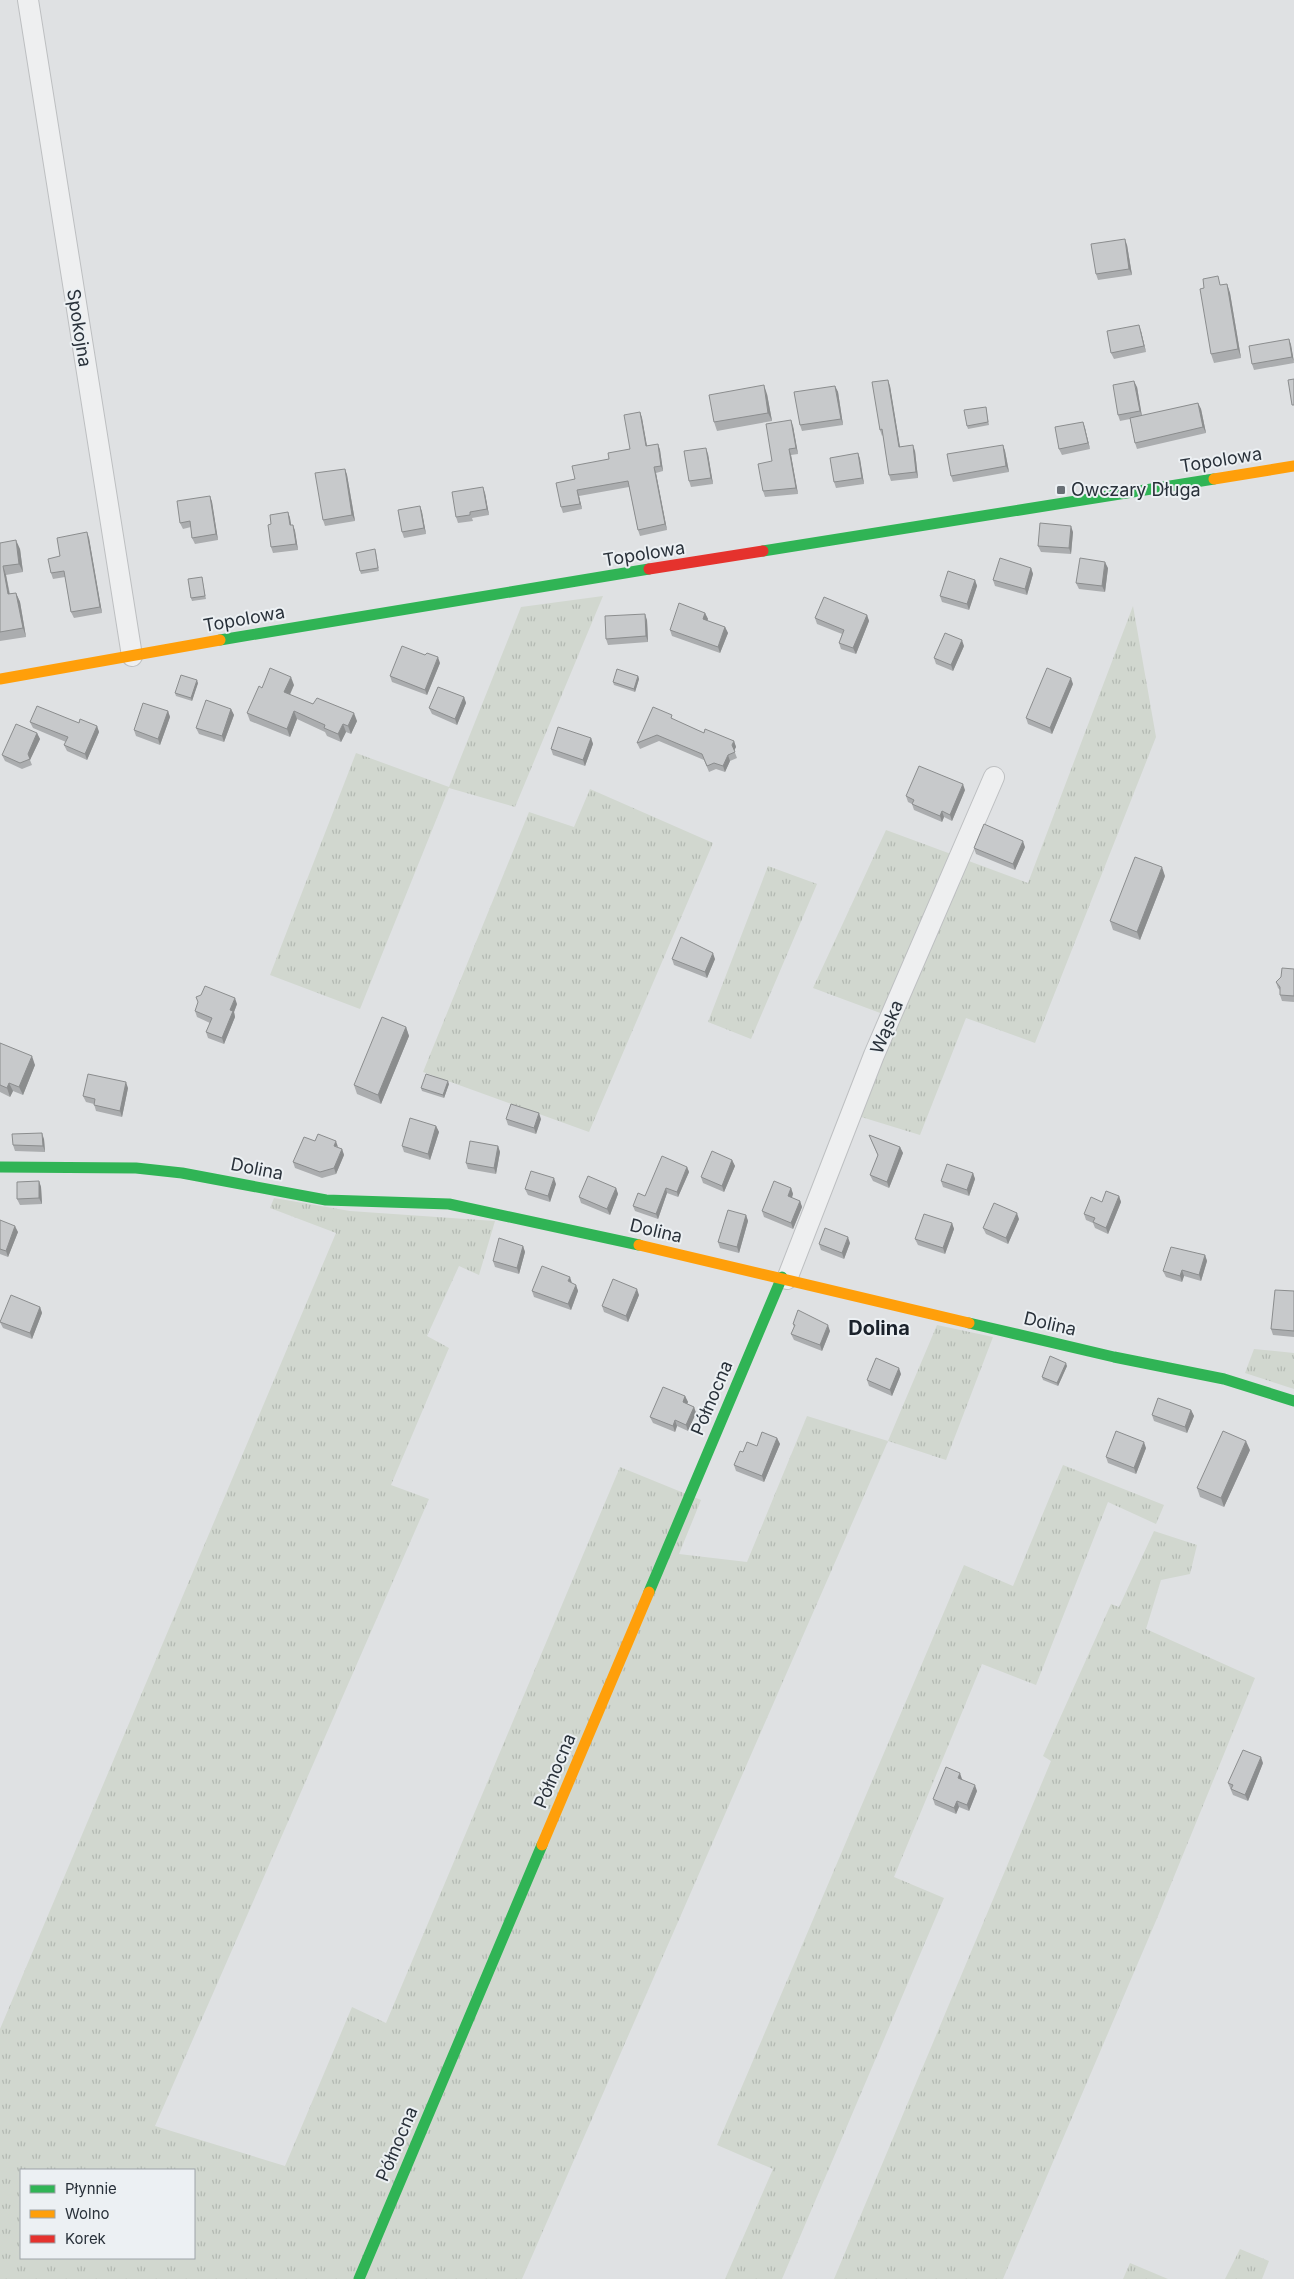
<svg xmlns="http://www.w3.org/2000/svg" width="1294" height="2279" viewBox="0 0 1294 2279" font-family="Inter,sans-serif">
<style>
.grass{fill:url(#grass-tufts);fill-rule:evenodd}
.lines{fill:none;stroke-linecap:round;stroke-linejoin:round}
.street-casing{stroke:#bdbfc1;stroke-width:22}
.street{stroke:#eeeff0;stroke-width:20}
.fast{stroke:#30b455;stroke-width:11}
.slow{stroke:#ff9f0a;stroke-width:11}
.jam{stroke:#e5322d;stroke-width:11}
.wall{fill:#abadaf}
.shaded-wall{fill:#8b8d8e}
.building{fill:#c7c9cb;stroke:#8b8d8e}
.poi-dot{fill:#696f75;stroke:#ecf0f3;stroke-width:2}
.labels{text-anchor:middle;stroke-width:4;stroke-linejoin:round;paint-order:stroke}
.street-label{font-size:18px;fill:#29313a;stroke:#ecf0f3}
.poi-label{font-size:18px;fill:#29313a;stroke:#ecf0f3;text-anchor:start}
.quarter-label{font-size:20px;font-weight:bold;fill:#1b222b;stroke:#ecf0f3}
</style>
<defs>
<pattern id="grass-tufts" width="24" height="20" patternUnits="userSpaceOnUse" patternTransform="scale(1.25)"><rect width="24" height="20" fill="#d1d7cf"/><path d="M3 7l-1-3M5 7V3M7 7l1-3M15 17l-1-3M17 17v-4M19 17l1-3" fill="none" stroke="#b3b9b2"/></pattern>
</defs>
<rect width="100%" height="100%" fill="#dfe1e3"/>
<path class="grass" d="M603,596L515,807L449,788L360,1009L270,975L356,753L449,787L521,607Z
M1133,606L1156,737L1035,1043L966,1018L920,1135L858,1116L966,860L1028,883Z
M590,789L713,843L589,1132L423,1072L529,812L574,827Z
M886,830L951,854L883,1014L813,988Z
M768,866L817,884L751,1039L708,1022Z
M274,1198L350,1211L495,1221L479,1275L459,1266L427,1336L449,1348L391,1485L429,1499L155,2126L285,2166L352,2007L386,2023L620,1467L701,1500L679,1554L747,1562L807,1416L888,1441L937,1325L993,1337L946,1460L888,1441L522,2279H0V2029L336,1233L270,1208ZM21,2170H194V2258H21Z
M1254,1349L1294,1353V1389L1245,1373Z
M1063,1465L1164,1505L1156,1524L1108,1502L1036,1685L982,1664L894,1877L944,1898L782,2279H725L773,2169L717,2145L964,1565L1013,1586Z
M1154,1531L1197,1545L1190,1574L1161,1580L1146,1629L1255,1678L1158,1916L1003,2279H834L1051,1761L1043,1756L1111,1604L1119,1607Z
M1240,2249L1269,2261L1262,2279H1225Z
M1130,2263L1168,2279H1123Z"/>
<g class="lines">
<defs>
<path id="street" d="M28,0L132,656
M787,1279L874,1055L994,777"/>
</defs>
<use href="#street" class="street-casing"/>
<use href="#street" class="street"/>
<path class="fast" d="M763,551L1214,479
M220,640L649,569
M0,1167L136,1168L182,1173L326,1200L449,1204L639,1245
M969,1323L1114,1357L1224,1379L1294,1401
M649,1592L782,1277
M359,2279L542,1845"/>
<path class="slow" d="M1214,479L1294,466
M0,679L220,640
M639,1245L969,1323
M542,1845L649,1592"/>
<path class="jam" d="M649,569L763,551"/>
</g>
<path class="wall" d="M1127,245L1132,275L1098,280L1096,274Z
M1227,284L1230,293L1241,358L1214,363L1211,354L1221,285Z
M1141,331L1146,352L1114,359L1111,353Z
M1289,339L1291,345L1294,363L1254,370L1252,364Z
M835,386L838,392L843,425L802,431L800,425Z
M890,386L900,447L915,451L918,478L891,481L889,475L883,435L882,436L880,430Z
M1137,387L1142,416L1198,403L1201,409L1206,433L1137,449L1135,443L1130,419L1120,421L1118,415Z
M767,394L772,421L717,431L714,422Z
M986,407L989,425L968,429L967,426Z
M640,412L642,418L647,446L658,444L660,450L663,471L656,473L667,530L640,536L638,530L629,487L579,496L582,509L563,513L561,507L575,479L630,449Z
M1083,422L1085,428L1090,449L1062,455L1059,449Z
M793,426L798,454L791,455L798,494L765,497L763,491L772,461Z
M1003,445L1005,451L1009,472L953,482L951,476Z
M858,453L860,459L864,484L836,488L834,482Z
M708,454L713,484L691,487L689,481Z
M345,469L347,475L355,521L325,526L323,520Z
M485,493L489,515L472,518L473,521L458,523L456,517Z
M210,496L212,502L218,540L195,544L192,538L191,527L183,529L180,523Z
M420,506L422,512L426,534L404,538L402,532Z
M288,512L290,518L291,525H293L295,531L298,550L273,553L271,547V524Z
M1073,532L1071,554L1041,552L1038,546Z
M89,538L102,613L74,618L71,612L65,577L53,579L51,573L60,556Z
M0,543L20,549L23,572L6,575L10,594L16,593L20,602L26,637L0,641Z
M376,552L379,571L361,574L360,571Z
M1031,568L1033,574L1027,595L995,586L993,580Z
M1108,568L1105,592L1079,589L1076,583Z
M202,577L206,599L192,601L191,598Z
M975,580L977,586L969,610L942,602L940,596Z
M705,613L708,619L707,621L725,627L728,633L720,653L672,636L670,630Z
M867,615L869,621L856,654L841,649L839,643L842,634L817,624L815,618Z
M647,620L648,642L608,645L606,639Z
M964,646L953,671L936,664L934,658Z
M440,663L427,695L392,682L390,676Z
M638,676L639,679L635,692L614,685L613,682Z
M198,683L192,701L176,696L175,693Z
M1073,684L1052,734L1028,724L1026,718Z
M294,685L290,695L357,721L351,734L346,732L341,742L327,736L325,732L297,719L290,737L250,721L247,713L262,688Z
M464,697L466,703L457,725L432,714L429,708Z
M231,709L234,715L224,742L199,734L196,728Z
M168,711L170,717L160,745L136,736L134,730Z
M674,720L704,733L734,741L736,747L734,750L737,758L730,761L725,772L716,769L709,772L704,760L659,741L640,749L637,743Z
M30,722L79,723L97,726L99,732L87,760L67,751L64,745L66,742L33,728Z
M37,733L40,739L30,760L32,765L22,769L5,761L2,755Z
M591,738L593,744L585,766L553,755L551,749Z
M965,790L952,821L944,817L942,822L914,810L912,804L908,802L906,796Z
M1025,847L1015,870L976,854L974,848Z
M1165,876L1140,940L1113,930L1110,921Z
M672,959H715L707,978L674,965Z
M1294,969V1002L1282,1001L1280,995V990L1278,988L1276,982Z
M237,1004L234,1012L235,1017L224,1044L208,1038L206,1032L210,1023L197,1017L195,1011Z
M406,1027L409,1036L381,1104L357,1094L354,1085Z
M0,1043L35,1065L23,1095L13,1091L10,1097L0,1092Z
M449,1084L444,1098L422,1091L421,1088Z
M128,1088L122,1117L96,1111L94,1104L86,1102L83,1096Z
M506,1119H541L536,1134L508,1125Z
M436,1126L439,1132L430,1160L404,1152L402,1146Z
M869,1135L900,1147L903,1153L889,1188L873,1181L870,1175L878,1156Z
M44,1139L45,1152L15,1151L13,1145Z
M315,1141L342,1149L344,1155L336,1174L322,1178L295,1168L293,1162Z
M498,1146L500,1152L496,1174L468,1169L466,1163Z
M732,1160L735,1166L724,1192L703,1183L701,1177Z
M687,1167L689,1172L678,1197L667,1193L658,1219L635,1211L633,1206L645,1196Z
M973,1173L975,1179L969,1196L943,1187L941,1181Z
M39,1181L41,1187L42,1204L20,1205L17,1199Z
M556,1184L550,1202L528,1195L525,1189Z
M616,1188L618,1194L610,1215L581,1203L579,1197Z
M791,1188L793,1194L792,1198L800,1201L802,1207L793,1229L764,1217L762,1211Z
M1119,1196L1121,1202L1108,1234L1095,1228L1093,1223L1086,1220L1084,1214L1102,1202Z
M746,1215L748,1221L739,1253L720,1248L718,1242Z
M1019,1219L1008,1244L986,1234L983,1228Z
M0,1220L18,1232L8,1257L0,1254Z
M952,1223L954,1229L945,1254L918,1245L915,1239Z
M850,1243L844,1259L821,1250L819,1244Z
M523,1246L525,1252L519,1274L495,1267L493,1261Z
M1205,1255L1207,1261L1201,1281L1184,1276L1182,1282L1166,1277L1163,1271Z
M572,1283L576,1285L578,1291L571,1310L534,1297L532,1291Z
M1294,1291V1337L1273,1335L1271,1329Z
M639,1295L628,1322L604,1312L602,1306Z
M40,1307L42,1313L32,1339L3,1328L0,1322Z
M793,1324L830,1331L822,1351L794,1340L791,1334L794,1327Z
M1067,1366L1058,1386L1043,1380L1042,1377Z
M901,1374L892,1396L869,1386L867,1380Z
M685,1396L688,1402L687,1404L694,1407L696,1413L688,1431L677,1426L675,1432L653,1423L650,1417Z
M1191,1410L1194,1416L1187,1433L1154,1421L1152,1415Z
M777,1438L780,1444L764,1482L736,1471L734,1465L743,1452Z
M1146,1448L1136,1474L1108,1463L1106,1457Z
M1250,1450L1224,1507L1200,1497L1197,1488Z
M1263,1763L1248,1801L1233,1795L1228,1783Z
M962,1779L977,1791L969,1811L959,1807L956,1814L935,1805L933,1799Z"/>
<path class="shaded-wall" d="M1125,239L1127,245L1132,275L1129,269Z
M1227,284L1230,293L1241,358L1238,349Z
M1139,325L1141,331L1146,352L1144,346Z
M1289,339L1291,345L1294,362L1292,357Z
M888,380L890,386L901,453L899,447Z
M1134,381L1137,387L1142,417L1140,411Z
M764,385L767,394L772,421L768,413Z
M835,386L838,392L843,425L841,419Z
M1198,403L1201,409L1206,433L1203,427Z
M640,412L642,418L648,452L646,446Z
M791,420L793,426L798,454L796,448Z
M1083,422L1085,428L1090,449L1088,443Z
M658,444L660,450L663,471L661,466Z
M913,445L915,451L918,478L916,472Z
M1003,445L1005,451L1009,472L1006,466Z
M706,448L708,454L713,484L711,478Z
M789,449L791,455L798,494L796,488Z
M858,453L860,459L864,484L862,478Z
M654,467L656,473L667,530L665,524Z
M345,469L347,475L355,521L352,515Z
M483,487L485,493L489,515L487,509Z
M577,490L579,496L582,509L580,504Z
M210,496L212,502L218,540L216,534Z
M420,506L422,512L426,534L424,528Z
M288,512L290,518L292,531L290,525Z
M293,525L295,531L298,550L296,544Z
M1071,526L1073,532L1071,554L1069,548Z
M87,532L89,538L102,613L100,607Z
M16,540L20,549L23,572L19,564Z
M1105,562L1108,568L1105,592L1102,586Z
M3,566L6,575L11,603L8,594Z
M1031,568L1033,574L1027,595L1025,589Z
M975,580L977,586L969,610L967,604Z
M16,593L20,602L26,637L23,628Z
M705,613L708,619L705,625L703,619Z
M645,614L647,620L648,642L646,636Z
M867,615L869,621L856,654L853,648Z
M725,627L728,633L720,653L718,647Z
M962,640L964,646L953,671L951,665Z
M438,657L440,663L427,695L425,690Z
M638,676L639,679L635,692L634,689Z
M291,677L294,685L287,700L284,692Z
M1071,678L1073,684L1052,734L1050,728Z
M197,680L198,683L192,701L191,698Z
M464,697L466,703L457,725L455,719Z
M231,709L234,715L224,742L222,736Z
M168,711L170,717L160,745L158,739Z
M294,711L297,719L290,737L287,729Z
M354,713L357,721L351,734L348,726Z
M343,724L346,732L341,742L338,734Z
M97,726L99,732L87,760L85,754Z
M37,733L40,739L30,760L28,754Z
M591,738L593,744L585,766L583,760Z
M734,741L736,747L734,751L732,745Z
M728,755L730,761L725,772L723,766Z
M963,784L965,790L952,821L950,815Z
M942,811L944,817L942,822L940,816Z
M1023,841L1025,847L1015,870L1013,864Z
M1162,867L1165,876L1140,940L1137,932Z
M713,953L715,959L707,978L705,972Z
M235,998L237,1004L234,1012L235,1017L224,1044L222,1038L230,1010Z
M406,1027L409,1036L381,1104L378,1095Z
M32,1056L35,1065L23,1095L19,1087Z
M448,1081L449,1084L444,1098L443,1095Z
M126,1082L128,1088L122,1117L120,1111Z
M9,1083L13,1091L10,1097L7,1088Z
M539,1113L541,1119L536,1134L534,1128Z
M436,1126L439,1132L430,1160L428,1154Z
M42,1133L44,1139L45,1152L43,1146Z
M336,1141L338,1147L334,1146Z
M498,1146L500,1152L496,1174L494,1168Z
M900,1147L903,1153L889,1188L887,1182Z
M342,1149L344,1155L336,1174L334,1168Z
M732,1160L735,1166L724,1192L722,1186Z
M687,1167L689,1172L678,1197L677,1192Z
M973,1173L975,1179L969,1196L967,1190Z
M554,1178L556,1184L550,1202L548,1196Z
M39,1181L41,1187L42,1204L39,1198Z
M616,1188L618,1194L610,1215L607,1209Z
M666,1188L667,1193L658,1219L656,1214Z
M791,1188L793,1194L790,1202L788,1196Z
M1119,1196L1121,1202L1108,1234L1106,1228Z
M800,1201L802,1207L793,1229L791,1223Z
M1017,1213L1019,1219L1008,1244L1006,1238Z
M746,1215L748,1221L739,1253L737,1247Z
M952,1223L954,1229L945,1254L943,1248Z
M15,1226L18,1232L8,1257L6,1251Z
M848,1237L850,1243L844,1259L842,1253Z
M523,1246L525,1252L519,1274L517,1268Z
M1205,1255L1207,1261L1201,1281L1199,1275Z
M1182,1270L1184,1276L1182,1282L1180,1276Z
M570,1277L572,1283L568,1281Z
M576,1285L578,1291L571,1310L568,1304Z
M637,1289L639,1295L628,1322L626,1316Z
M40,1307L42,1313L32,1339L30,1333Z
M828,1325L830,1331L822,1351L820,1345Z
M1066,1363L1067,1366L1058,1386L1057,1383Z
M899,1368L901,1374L892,1396L890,1390Z
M685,1396L688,1402L685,1408L683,1402Z
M694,1407L696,1413L688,1431L686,1425Z
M1191,1410L1194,1416L1187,1433L1185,1427Z
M675,1420L677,1426L675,1432L673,1426Z
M777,1438L780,1444L764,1482L762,1476Z
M1246,1441L1250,1450L1224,1507L1221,1498Z
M1144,1442L1146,1448L1136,1474L1134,1468Z
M1261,1757L1263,1763L1248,1801L1245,1795Z
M960,1773L962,1779L960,1784L958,1778Z
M975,1785L977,1791L969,1811L967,1805Z
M957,1801L959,1807L956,1814L954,1808Z"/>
<path class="building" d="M1125,239L1129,269L1096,274L1091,244Z
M1218,276L1220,285L1227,284L1238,349L1211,354L1200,289L1204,288L1203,279Z
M1139,325L1144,346L1111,353L1107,331Z
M1289,339L1292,357L1252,364L1249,346Z
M1294,379V405H1292L1288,380Z
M888,380L899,447L913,445L916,472L889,475L882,429L880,430L872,382Z
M1134,381L1140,411L1118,415L1113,385Z
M764,385L768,413L714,422L709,395Z
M835,386L841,419L800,425L794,392Z
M1198,403L1203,427L1135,443L1130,418Z
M986,407L988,422L967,426L964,410Z
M640,412L646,446L658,444L661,466L654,467L665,524L638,530L628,481L577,490L580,504L561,507L556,483L575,479L572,466L609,459L608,453L630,449L624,415Z
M791,420L796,448L789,449L796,488L763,491L758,464L772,461L766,424Z
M1083,422L1088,443L1059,449L1055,427Z
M1003,445L1006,466L951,476L947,454Z
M706,448L711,478L689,481L684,451Z
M858,453L862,478L834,482L830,458Z
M345,469L352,515L323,520L315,473Z
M483,487L487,509L470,512V515L456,517L452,492Z
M210,496L216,534L192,538L190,521L180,523L177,501Z
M420,506L424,528L402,532L398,510Z
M288,512L290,525H293L296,544L271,547L268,525L271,524L270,515Z
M1040,523L1071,526L1069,548L1038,546Z
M87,532L100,607L71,612L64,571L51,573L48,559L60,556L57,538Z
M16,540L19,564L3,566L8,594L16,593L23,628L0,632V543Z
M375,549L378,568L360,571L356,553Z
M1000,558L1031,568L1025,589L993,580Z
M1080,558L1105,562L1102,586L1076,583Z
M948,571L975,580L967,604L940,596Z
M202,577L205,596L191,598L188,579Z
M824,597L867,615L853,648L839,643L844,630L815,618Z
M679,603L705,613L703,619L725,627L718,647L670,630Z
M645,614L646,636L606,639L605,616Z
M945,633L962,640L951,665L934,658Z
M402,646L425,655L427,653L438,657L425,690L390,676Z
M270,668L291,677L284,692L313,704L317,698L354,713L348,726L343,724L338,734L324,728L325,725L294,711L287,729L247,713L259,686L262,688Z
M1047,668L1071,678L1050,728L1026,718Z
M617,669L638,676L634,689L613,682Z
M181,675L197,680L191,698L175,693Z
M438,687L464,697L455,719L429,708Z
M206,700L231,709L222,736L196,728Z
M143,703L168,711L158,739L134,730Z
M37,706L79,723L80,719L97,726L85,754L64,745L68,737L30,722Z
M653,707L672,715L671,718L704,733L705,729L734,741L732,745L735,752L728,755L723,766L714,763L707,766L702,754L657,735L637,743Z
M16,724L37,733L28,754L30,759L20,763L2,755Z
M558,727L591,738L583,760L551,749Z
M919,766L963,784L950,815L942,811L940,816L912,804L914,800L906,796Z
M984,824L1023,841L1013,864L974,848Z
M1135,857L1162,867L1137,932L1110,921Z
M681,937L713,953L705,972L672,959Z
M1282,968L1294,969V996L1280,995V987L1276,982L1281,977Z
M205,986L235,998L230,1010L233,1011L222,1038L206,1032L212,1018L195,1011L198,1002L196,997L201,995Z
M382,1017L406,1027L378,1095L354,1085Z
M0,1043L32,1056L19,1087L9,1083L7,1088L0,1085Z
M88,1074L126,1082L120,1111L94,1105L95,1099L83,1096Z
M426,1074L448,1081L443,1095L421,1088Z
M511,1104L539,1113L534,1128L506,1119Z
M410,1118L436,1126L428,1154L402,1146Z
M42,1133L43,1146L13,1145L12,1134Z
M318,1134L336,1141L334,1146L342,1149L334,1168L320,1172L293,1162L304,1137L315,1141Z
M869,1135L900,1147L887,1182L870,1175L878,1155Z
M470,1141L498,1146L494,1168L466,1163Z
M712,1151L732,1160L722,1186L701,1177Z
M662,1156L687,1167L677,1192L666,1188L656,1214L633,1206L638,1193L645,1196Z
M947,1164L973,1173L967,1190L941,1181Z
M531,1171L554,1178L548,1196L525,1189Z
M588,1176L616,1188L607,1209L579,1197Z
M39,1181V1198L17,1199V1182Z
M774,1181L791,1188L788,1196L800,1201L791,1223L762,1211Z
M1106,1191L1119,1196L1106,1228L1093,1222L1095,1218L1084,1214L1091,1197L1102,1202Z
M994,1203L1017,1213L1006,1238L983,1228Z
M728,1210L746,1215L737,1247L718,1242Z
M924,1214L952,1223L943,1248L915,1239Z
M0,1220L15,1226L6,1251L0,1249Z
M825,1228L848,1237L842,1253L819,1244Z
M499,1238L523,1246L517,1268L493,1261Z
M1171,1247L1205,1255L1199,1275L1182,1270L1180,1276L1163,1271Z
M542,1266L570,1277L568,1281L576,1285L568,1304L532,1291Z
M613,1279L637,1289L626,1316L602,1306Z
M1275,1290L1294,1291V1331L1271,1329Z
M11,1295L40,1307L30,1333L0,1322Z
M798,1310L828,1325L820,1345L791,1334L795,1325L793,1324Z
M1050,1356L1066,1363L1057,1383L1042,1377Z
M876,1358L899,1368L890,1390L867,1380Z
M663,1387L685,1396L683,1402L694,1407L686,1425L675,1420L673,1426L650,1417Z
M1158,1398L1191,1410L1185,1427L1152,1415Z
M1116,1431L1144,1442L1134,1468L1106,1457Z
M1223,1431L1246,1441L1221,1498L1197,1488Z
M762,1432L777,1438L762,1476L734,1465L740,1451L743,1452L747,1442L757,1446Z
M1243,1750L1261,1757L1245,1795L1231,1789L1233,1785L1228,1783Z
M946,1767L960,1773L958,1778L975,1785L967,1805L957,1801L954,1808L933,1799Z"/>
<rect class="poi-dot" x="1056" y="485" width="10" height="10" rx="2.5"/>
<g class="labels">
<g class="street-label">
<text transform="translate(79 328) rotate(81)" y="6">Spokojna</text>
<text transform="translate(1221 460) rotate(-9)" y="6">Topolowa</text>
<text transform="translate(644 554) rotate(-9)" y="6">Topolowa</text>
<text transform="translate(244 619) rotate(-10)" y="6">Topolowa</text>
<text transform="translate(887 1027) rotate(-67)" y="6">Wąska</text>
<text transform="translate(257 1169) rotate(11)" y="6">Dolina</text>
<text transform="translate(656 1231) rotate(13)" y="6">Dolina</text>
<text transform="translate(1050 1324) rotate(13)" y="6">Dolina</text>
<text transform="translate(712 1398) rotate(-67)" y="6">Północna</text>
<text transform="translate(555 1771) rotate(-67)" y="6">Północna</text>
<text transform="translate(397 2144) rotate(-67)" y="6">Północna</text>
</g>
<g class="poi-label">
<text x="1071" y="496">Owczary Długa</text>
</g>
<g class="quarter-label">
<text x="879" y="1335">Dolina</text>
</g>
</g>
<rect x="20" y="2169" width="175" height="90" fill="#ecf0f3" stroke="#9ea4a9"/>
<rect x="30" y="2185" width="25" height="8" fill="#30b455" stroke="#9ea4a9"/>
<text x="65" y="2194" font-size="15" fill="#29313a">Płynnie</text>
<rect x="30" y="2210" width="25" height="8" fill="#ff9f0a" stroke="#9ea4a9"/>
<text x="65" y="2219" font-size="15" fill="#29313a">Wolno</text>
<rect x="30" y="2235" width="25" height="8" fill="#e5322d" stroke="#9ea4a9"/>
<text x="65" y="2244" font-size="15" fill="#29313a">Korek</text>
</svg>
